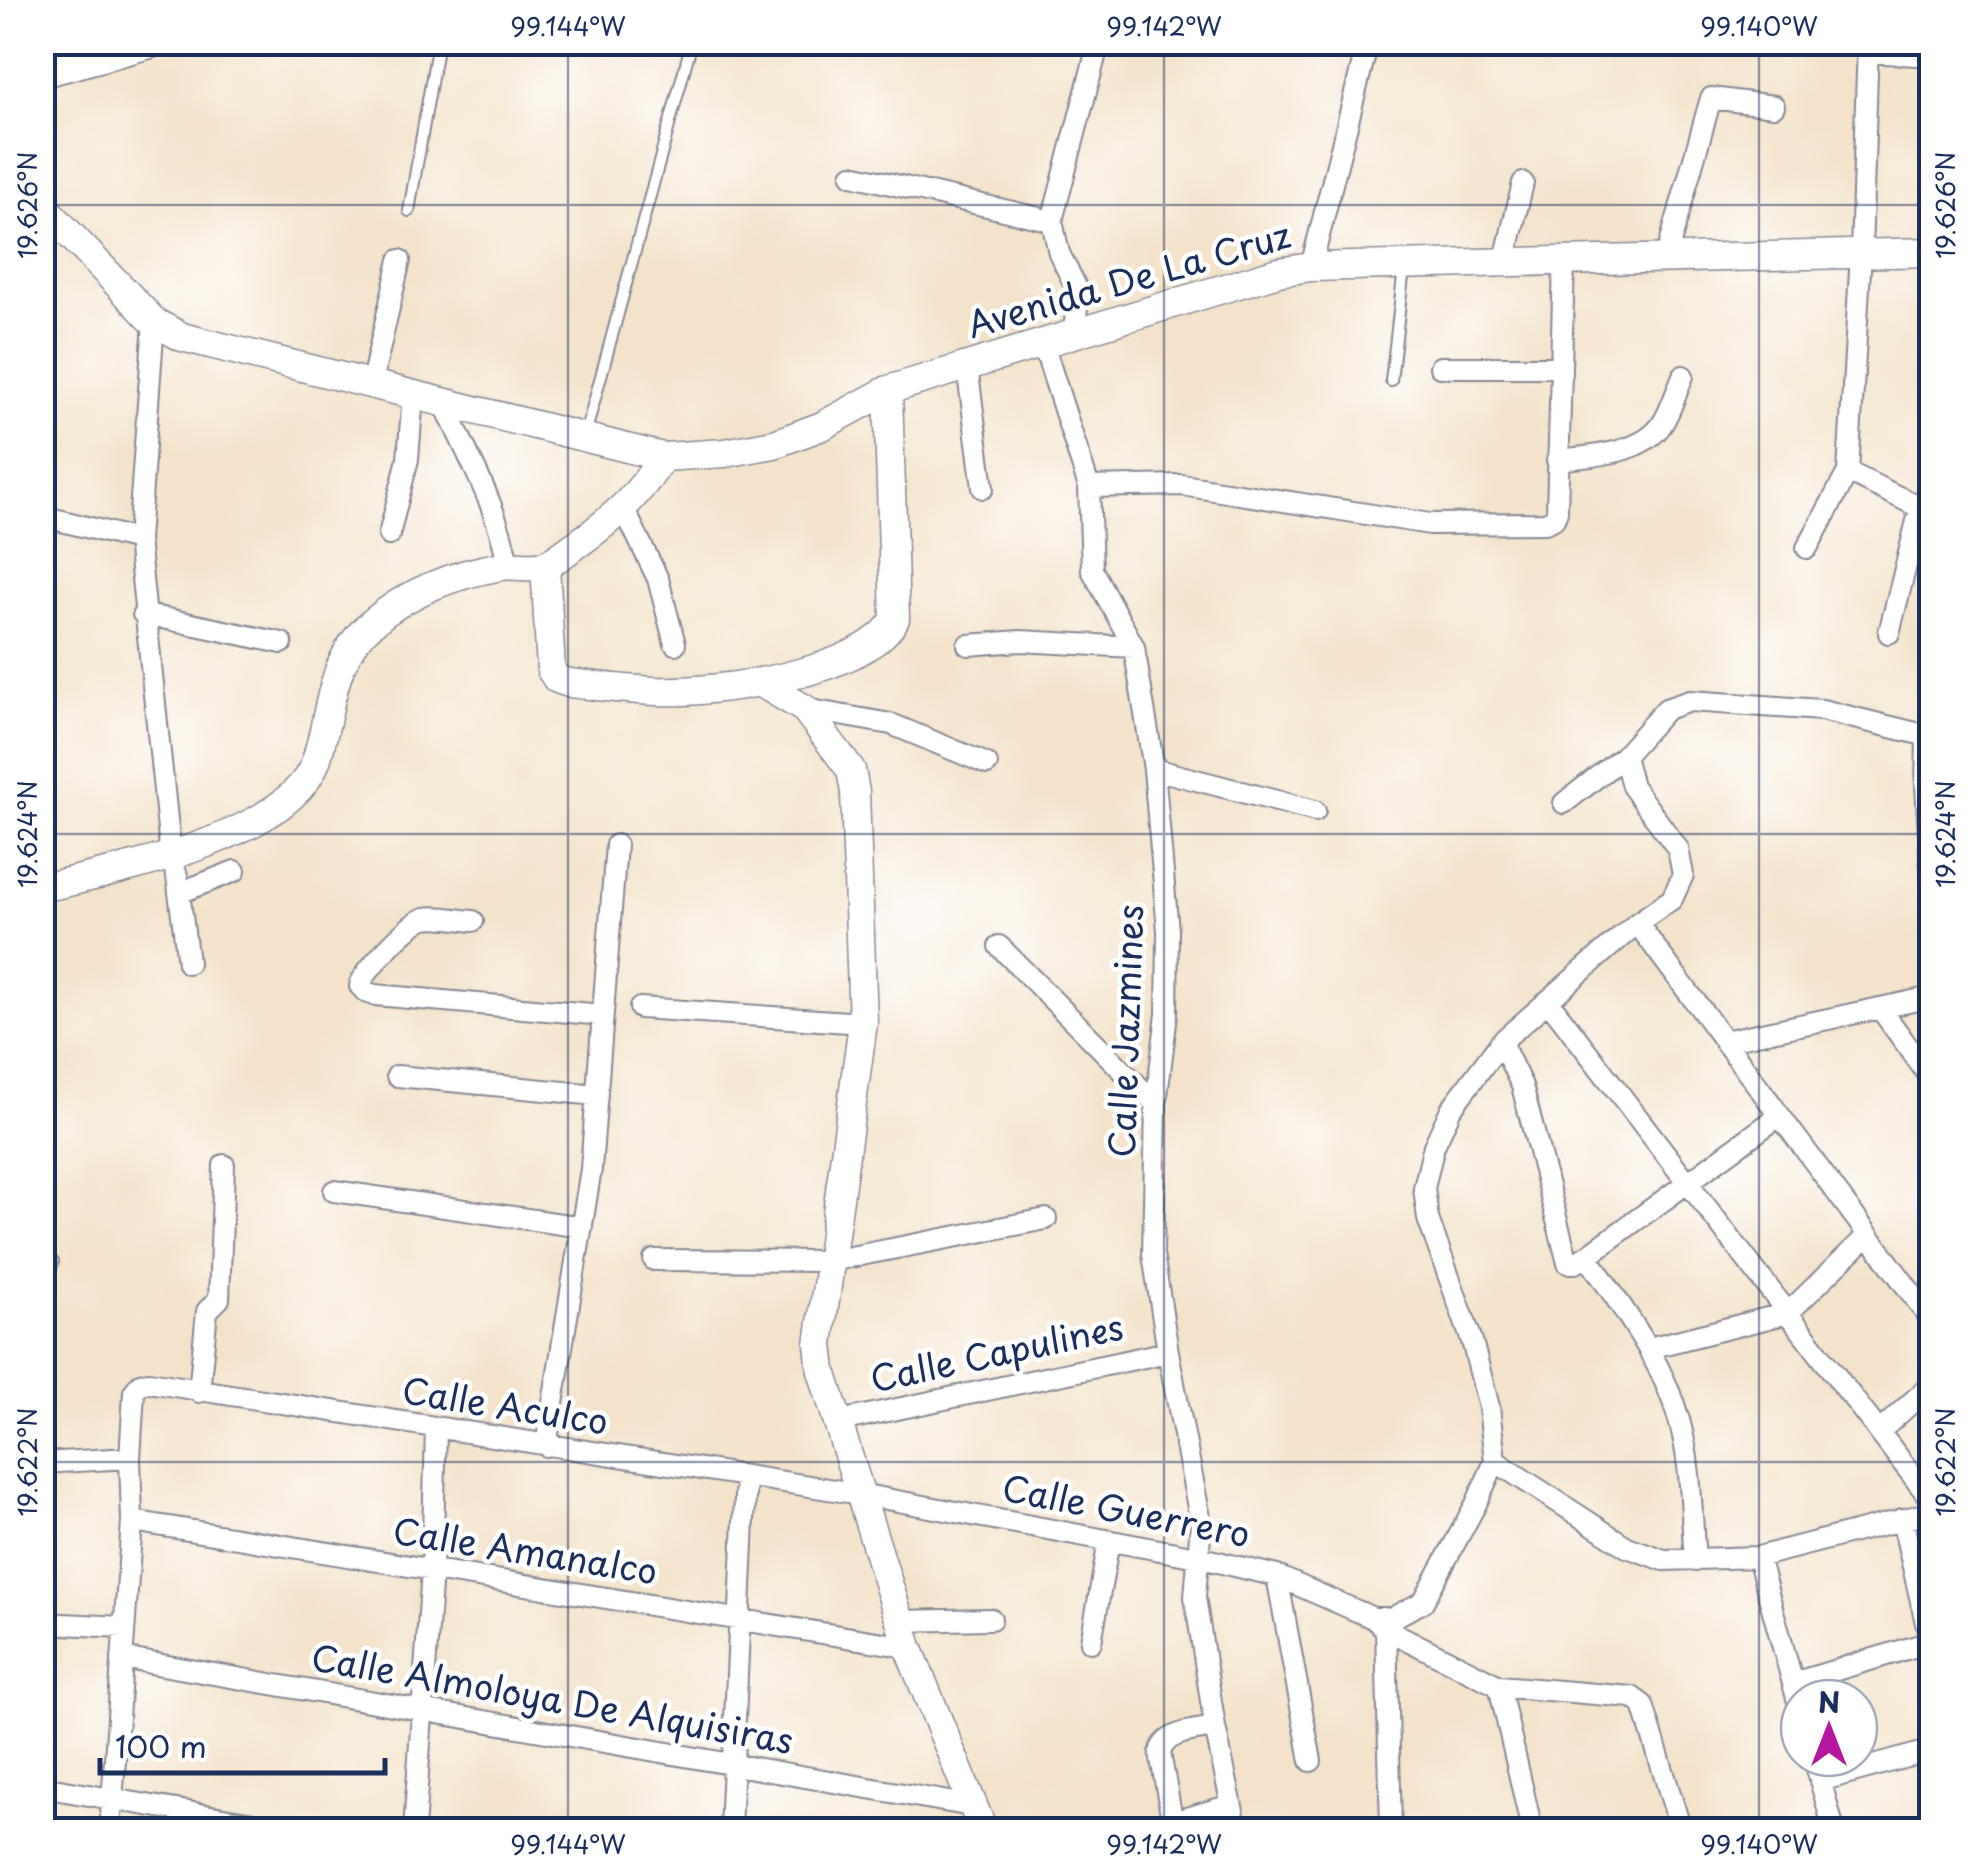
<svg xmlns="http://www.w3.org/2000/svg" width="1974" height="1873" viewBox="0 0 1974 1873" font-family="'Playpen Sans',sans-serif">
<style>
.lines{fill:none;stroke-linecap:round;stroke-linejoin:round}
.lane-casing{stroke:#888994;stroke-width:14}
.street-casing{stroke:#888994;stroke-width:24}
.secondary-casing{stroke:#888994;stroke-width:31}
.primary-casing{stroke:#888994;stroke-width:36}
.lane{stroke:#fff;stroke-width:10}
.street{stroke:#fff;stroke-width:20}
.secondary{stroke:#fff;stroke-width:28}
.primary{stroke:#fff;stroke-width:32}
.ticks{fill:none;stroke:#1b2f5e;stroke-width:2.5;stroke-opacity:0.45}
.labels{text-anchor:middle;stroke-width:9;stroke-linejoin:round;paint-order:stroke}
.street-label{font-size:35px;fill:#1b2f5e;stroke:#fff}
.neatline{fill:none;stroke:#1b2f5e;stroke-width:4}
.ticks-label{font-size:25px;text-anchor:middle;fill:#1b2f5e}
</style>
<rect width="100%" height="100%" fill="#fff"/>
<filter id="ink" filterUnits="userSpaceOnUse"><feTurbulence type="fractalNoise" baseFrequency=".01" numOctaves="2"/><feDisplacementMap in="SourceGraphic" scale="20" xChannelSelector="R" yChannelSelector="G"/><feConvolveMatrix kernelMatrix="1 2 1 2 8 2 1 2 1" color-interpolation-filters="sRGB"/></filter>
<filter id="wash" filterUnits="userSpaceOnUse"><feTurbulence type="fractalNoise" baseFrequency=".0048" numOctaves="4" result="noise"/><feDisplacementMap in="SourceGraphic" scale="40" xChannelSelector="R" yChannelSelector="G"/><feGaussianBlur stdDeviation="2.25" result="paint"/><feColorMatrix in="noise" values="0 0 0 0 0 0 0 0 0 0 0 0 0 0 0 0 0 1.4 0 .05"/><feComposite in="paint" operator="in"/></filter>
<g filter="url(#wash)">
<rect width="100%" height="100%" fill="#f4e3ca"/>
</g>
<g filter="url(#ink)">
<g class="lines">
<defs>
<path id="lane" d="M42,52L78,42
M409,211L438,42
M1391,381L1404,268
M585,435L691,45
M42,1302L53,1262"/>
<path id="street" d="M1870,52L1932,56
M852,175L1052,221
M1666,258L1711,98L1774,106
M1505,260L1523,183
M1311,267L1368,42
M154,322L138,540L171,858L177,876L188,963
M1073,335L1078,302L1077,289L1059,253L1052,221L1099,42
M1043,344L1089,487L1092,570L1134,647L1154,769L1168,931L1167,1014L1156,1104L1153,1254L1168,1352L1201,1523L1195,1597L1215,1727L1237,1830
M967,366L983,488
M1440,367H1560
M371,385L400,260
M444,403C467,455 499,509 508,565
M1557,460C1589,456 1638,455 1660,427C1670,414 1676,392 1683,376
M1848,472L1931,513
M1089,487L1182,485L1430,524L1545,523L1554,519L1557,512L1564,261
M624,509L658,579L675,644
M42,516L138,540
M389,535L408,459L413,395
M1807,548L1848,472L1861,253L1868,42
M143,614L282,643
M1889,633L1920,509
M968,645L1020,641L1134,647
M805,709L891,724L987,764
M1927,736L1926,785L1932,884
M1154,769L1315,811
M1564,803L1624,756L1666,709L1690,701L1822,710L1932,737
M179,893L235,871
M473,921C458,920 439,915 425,918C410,922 362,972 360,986L366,992L375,995L603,1015
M1637,923L1932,1321
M999,946L1156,1104
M1549,1002L1932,1501
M640,1008L863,1023
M1880,1008L1932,1080
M1724,1041L1932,997
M1501,1042L1522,1086L1568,1263H1575L1587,1256L1779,1116
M397,1076L597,1095
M334,1191L582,1227
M1587,1256C1622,1308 1662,1359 1679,1420C1692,1465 1691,1514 1695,1560
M654,1260L830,1261L1046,1219
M1649,1348L1788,1313L1868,1235
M199,1392L207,1311L219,1299L224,1165
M840,1421L1168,1352
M1879,1432L1932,1384
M546,1446L591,1169L616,845
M1495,1461L1627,1547L1664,1560L1758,1557L1932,1512
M42,1463L130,1458
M1902,1519L1932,1649
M132,1521L908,1647
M1758,1557L1799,1705
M1277,1576L1311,1761
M1373,1618H1392L1423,1602L1476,1504L1495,1461L1489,1407L1472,1341L1428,1219L1424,1188L1434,1146L1451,1109L1501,1042L1637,923L1672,899L1683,875L1678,849L1632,786L1624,756
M899,1621L991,1619
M42,1623L124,1627
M1386,1629L1391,1830
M1091,1642L1109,1541
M122,1658L972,1806
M1793,1683L1930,1642
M1499,1686L1532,1830
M1814,1758L1834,1830
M1820,1781L1932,1750
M42,1787L293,1830
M1172,1822L1231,1805
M110,1830L132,1521L130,1458L134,1392L140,1384L149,1382L860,1494L1197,1557L1277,1576L1373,1618L1386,1629L1499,1686L1632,1697L1643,1705L1681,1830
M414,1830L432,1570L436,1429
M730,1830L746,1476
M1174,1830L1160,1753C1165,1731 1195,1731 1215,1727"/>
<path id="secondary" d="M42,205L154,322L182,337L663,457L725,453L774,444L822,426L888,390L1278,272L1311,267L1932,252
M545,565L551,670L557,679L569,683C598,686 627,690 655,691C713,694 865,674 895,619L888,390
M761,683L805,709L851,770L855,792L863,1023L819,1344L822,1371L908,1647L983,1830
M42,888C114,871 289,838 316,761C332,712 329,659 372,623C409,591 455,574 502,566C516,564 534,569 547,564C558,559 569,549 579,543C616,516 638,496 663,457"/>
<path id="primary" d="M42,71L149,42"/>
</defs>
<use href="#lane" class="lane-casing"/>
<use href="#street" class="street-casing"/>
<use href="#secondary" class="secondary-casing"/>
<use href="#primary" class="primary-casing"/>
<use href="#lane" class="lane"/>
<use href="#street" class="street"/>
<use href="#secondary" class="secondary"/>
<use href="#primary" class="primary"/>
</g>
</g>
<path class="ticks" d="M568,42V1830M1164,42V1830M1759,42V1830M42,205H1932M42,834H1932M42,1462H1932"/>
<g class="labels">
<g class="street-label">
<text transform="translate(1129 281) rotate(-16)" y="12">Avenida De La Cruz</text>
<text transform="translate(1127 1031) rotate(-88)" y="12">Calle Jazmines</text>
<text transform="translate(997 1354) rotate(-12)" y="12">Calle Capulines</text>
<text transform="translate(505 1407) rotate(9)" y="12">Calle Aculco</text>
<text transform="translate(1126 1512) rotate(11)" y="12">Calle Guerrero</text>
<text transform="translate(525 1552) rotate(9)" y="12">Calle Amanalco</text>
<text transform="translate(552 1700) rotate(10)" y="12">Calle Almoloya De Alquisiras</text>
</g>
</g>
<rect width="1974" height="1873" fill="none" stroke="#fff" stroke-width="110"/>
<g transform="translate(1829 1728)"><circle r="48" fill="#ffffff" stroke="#a4acbf" stroke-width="2.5"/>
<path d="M0-8L18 38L0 25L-18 38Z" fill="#b5179e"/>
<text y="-15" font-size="28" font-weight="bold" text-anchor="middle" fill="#1b2f5e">N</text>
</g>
<path d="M100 1758v15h285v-15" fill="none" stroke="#1b2f5e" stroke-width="5"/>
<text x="115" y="1758" font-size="30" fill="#1b2f5e" stroke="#ffffff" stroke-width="8" paint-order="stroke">100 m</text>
<rect x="55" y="55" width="1864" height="1763" class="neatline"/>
<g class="ticks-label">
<text x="568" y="36">99.144°W</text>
<text x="1164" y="36">99.142°W</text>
<text x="1759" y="36">99.140°W</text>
<text transform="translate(28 205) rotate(-90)" y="9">19.626°N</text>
<text transform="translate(1946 205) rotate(-90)" y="9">19.626°N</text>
<text transform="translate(28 834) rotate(-90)" y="9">19.624°N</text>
<text transform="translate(1946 834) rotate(-90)" y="9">19.624°N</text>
<text transform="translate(28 1462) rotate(-90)" y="9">19.622°N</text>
<text transform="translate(1946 1462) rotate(-90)" y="9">19.622°N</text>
<text x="568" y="1854">99.144°W</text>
<text x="1164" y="1854">99.142°W</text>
<text x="1759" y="1854">99.140°W</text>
</g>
</svg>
